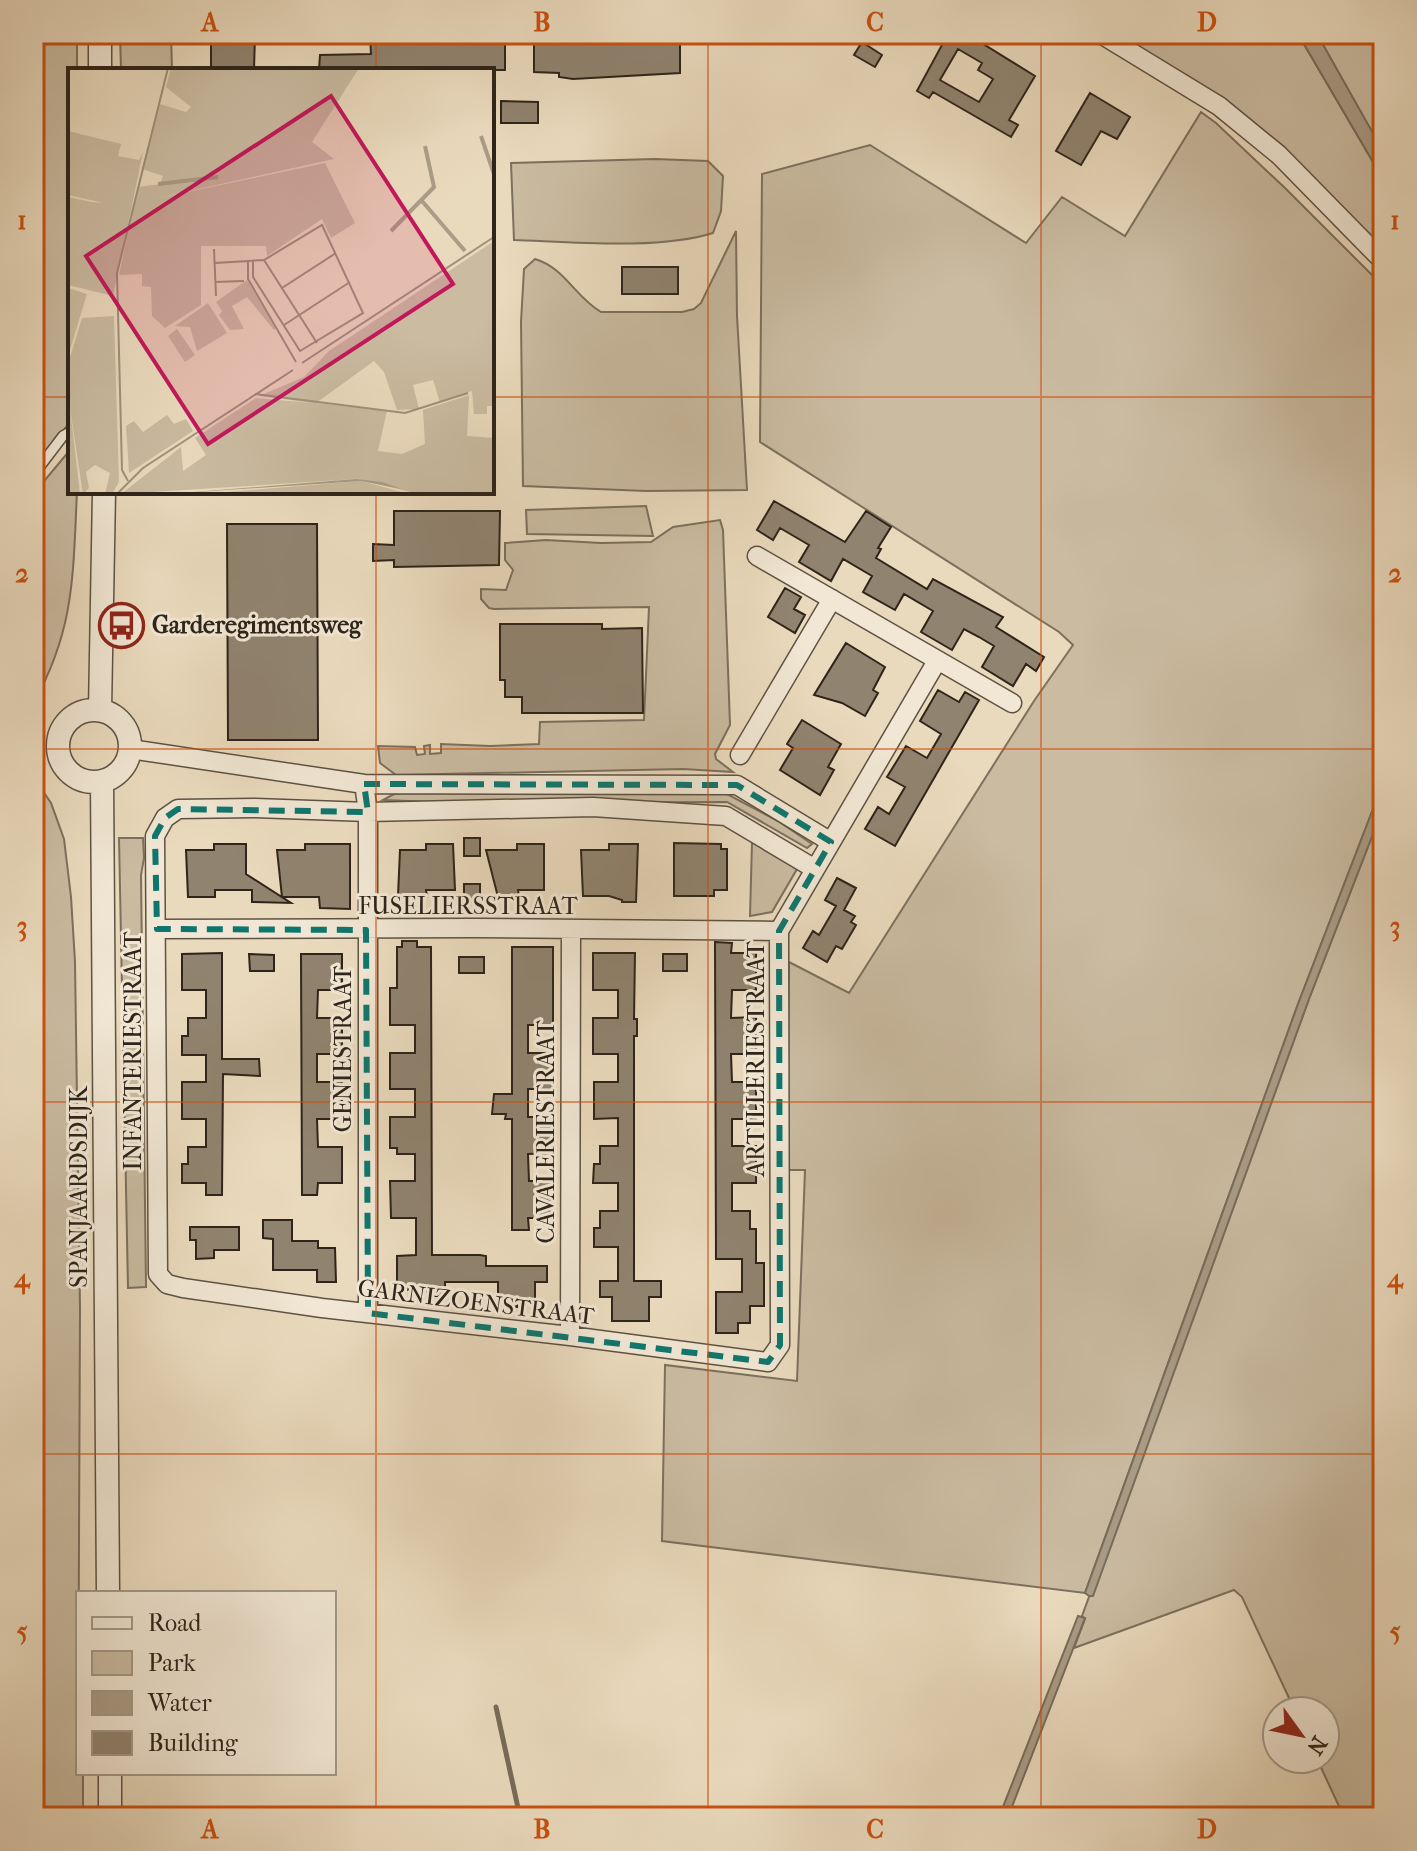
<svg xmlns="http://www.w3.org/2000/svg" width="1417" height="1851" viewBox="0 0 1417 1851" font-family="'IM FELL French Canon',serif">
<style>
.green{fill:#cabba1;stroke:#7c705e;stroke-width:2}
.water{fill:#aa9c86;stroke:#786c5b;stroke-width:2}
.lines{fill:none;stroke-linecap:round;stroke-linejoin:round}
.stream{stroke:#786c5b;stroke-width:5}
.building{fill:#90836f;stroke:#2e241a;stroke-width:2;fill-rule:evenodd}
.service-casing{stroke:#5d5243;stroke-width:12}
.minor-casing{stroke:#5d5243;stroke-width:21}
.tertiary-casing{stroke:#5d5243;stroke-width:25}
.service{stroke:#f1e7d4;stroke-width:9}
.minor{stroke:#f1e7d4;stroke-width:18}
.tertiary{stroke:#f1e7d4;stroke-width:22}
.marked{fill:none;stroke:#0f766e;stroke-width:6;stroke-dasharray:16 10;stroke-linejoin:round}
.grid{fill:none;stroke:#cc510e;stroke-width:2;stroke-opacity:0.55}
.labels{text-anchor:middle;stroke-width:6;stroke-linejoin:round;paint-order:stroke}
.poi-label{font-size:24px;font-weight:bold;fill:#2e241a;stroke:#f1e7d4;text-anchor:start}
.street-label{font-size:24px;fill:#2e241a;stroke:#f1e7d4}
.inset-river{fill:none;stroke:#aa9c86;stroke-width:4}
.inset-road{fill:none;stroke:#9f917c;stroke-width:2}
.view{fill:#c2185b;fill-opacity:0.15;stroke:#c2185b;stroke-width:4}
.inset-edge{fill:none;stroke:#2e241a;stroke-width:4}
.neatline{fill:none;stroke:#cc510e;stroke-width:3}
.grid-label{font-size:26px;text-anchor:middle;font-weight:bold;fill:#cc510e}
</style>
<rect width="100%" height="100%" fill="#eadabd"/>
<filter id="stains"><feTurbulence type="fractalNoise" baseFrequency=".0025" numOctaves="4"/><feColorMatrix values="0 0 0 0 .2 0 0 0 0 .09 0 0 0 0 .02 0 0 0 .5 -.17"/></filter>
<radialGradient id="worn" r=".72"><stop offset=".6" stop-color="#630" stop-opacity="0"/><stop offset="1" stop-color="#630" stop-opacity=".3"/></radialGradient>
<path class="green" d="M34,34H77V70H70V422L34,467Z
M120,34H171L172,70H121Z
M1116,34H1298L1383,179V252L1306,174Z
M1317,34H1383V151L1379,146Z
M1201,112L1216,123L1285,188L1383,286V783L1298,1004L1085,1593L662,1541L665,1365L797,1381L805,1170H787L789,962L849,993L1034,701L1073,645L1059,632L760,442L762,174L870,145L1026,243L1062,197L1125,236Z
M655,159L708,161L723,176L721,211L713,233C659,250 571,242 514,240L511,163Z
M736,231L737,316L747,490L646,491L523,486L521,322L524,269L535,259C565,268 575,297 601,312H682L694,309L701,303Z
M70,450V492H77C73,573 75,629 34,702V493Z
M646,506L653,536L527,534L526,510Z
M720,520L723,530L730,725L715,754L716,759L733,772L683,769L396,775L380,763L378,746L415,747L417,755L425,754L424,746L430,745V754L441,753V744L490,746L539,744L540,722L644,720L649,607L494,609L489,608L481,599V589L506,590L513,570L505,560V543L546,540L601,543L651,542L673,527Z
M34,778L51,803L64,839L71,897L75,962L80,1308L78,1773H83V1817H34Z
M405,793L727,794L778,821L812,844L807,848L727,802L463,803L383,800L394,794Z
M1383,808V1817H1344L1317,1759H1325V1711H1295L1242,1597L1234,1590L1074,1648L1085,1619L1082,1616L1309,999Z
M119,838H143L144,858L141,875L146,1287L128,1288Z
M752,842L797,869L772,912L750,916Z"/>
<path class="water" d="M1298,34H1317L1383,151V179Z
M1383,783V808L1309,999L1093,1596H1089L1085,1593L1298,1004Z
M1078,1616L1085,1618L1008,1817H999Z"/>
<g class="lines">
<path class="stream" d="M1376,975L1383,963
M496,1707L520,1817"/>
</g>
<path class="building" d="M211,34H255L254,70H211Z
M370,34H505V70H319L320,55L371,54Z
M534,34H680V73L573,79L559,77V73L534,72Z
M923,34H967L1035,76L1009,120L1018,125L1011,137L933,92L929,98L917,91L942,45ZM958,49L982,63L978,70L993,79L979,102L940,80Z
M862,42L882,55L875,67L854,55Z
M1090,93L1130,117L1117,139L1101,131L1081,165L1056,151Z
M501,101L538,102V123H501Z
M622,267H678V294H622Z
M774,501L845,542L866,511L891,527L878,548L881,549L876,558L927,589L933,579L1003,617L996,627L1044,657L1036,671L1026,664L1013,686L982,667L994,646L979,637L964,629L952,650L921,632L933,611L904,594L895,610L863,592L872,576L843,559L831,581L799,562L809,545L780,528L773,540L757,530Z
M394,511H500L499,565L394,567V560L373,561V544L394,545Z
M227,524H317L318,740H228Z
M785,588L801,597L794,609L805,615L795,633L768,617Z
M500,624H602V629L642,628L643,713H522V697H505V680H500Z
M846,643L885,667L873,690L878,693L865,716L842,703L814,695Z
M938,690L959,702L965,692L979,700L895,846L865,829L878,807L889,814L905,787L887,777L906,746L927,758L941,734L920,721Z
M802,720L841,744L828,767L834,770L820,795L780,770L793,748L787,744Z
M464,838H480V856H464Z
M674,843L721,844V849H727V890H714V896H674Z
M214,844H246V874L291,903L252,902V890H215V897H188L186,850H214Z
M305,844H350V909L320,908L319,897H282L277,850H305Z
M426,844H453L455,890H426L427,897L398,896L400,850H426Z
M517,844H544V890H518L519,897H498L486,850H517Z
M609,844H638L636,902H622V900L609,896H583L581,850H609Z
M837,878L856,888L844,910L855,916L851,922L856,925L842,949L836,946L827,962L803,948L813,931L819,935L836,906L825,900Z
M464,884H480V902H464Z
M402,941H417V947H431L432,1255H480L486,1256V1266H547V1282H535V1300H517V1307H498V1282H445V1296H427V1289L397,1290V1256L416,1255V1218H391L390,1181H415V1154H397V1148H390V1117H415V1089H390V1053H415V1025H390V988H397V947H402Z
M715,942L732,943L731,953H756V990H732L731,1018L756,1017V1054H731L732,1082H756V1119H732V1146H756V1183H732V1211H750V1229H756V1263H764V1306H750V1323H738V1333H716V1292H742V1259H716Z
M512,947H553V1025H528V1053H553V1089H528V1117H553V1153L528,1154L529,1181H553V1218H528L529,1230H512V1119H505L506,1114H492L494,1094H512Z
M222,953V1059H259L260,1076L223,1074L222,1195H206V1183H182V1164H188V1147H206V1119H182V1082H206V1055H182V1036H188V1018H206V990H182V954Z
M593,953H635L634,1019H637V1036H634V1281H661V1297H649V1321H612V1297H600V1281H618V1247H594V1228H600V1211H618V1183H593L594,1164H600V1146H618V1118L594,1119V1082H618V1054H593V1018H618V990H593Z
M249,954L274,955V971H250Z
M301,954H342V990H318L317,1018H342V1054H317V1082H342V1119H317L318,1147H342V1183H318L317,1195H302Z
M663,954H687V971H663Z
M459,957H484V973H459Z
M263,1220H292V1241H318V1248H335L336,1282H317V1270H273V1239L263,1238Z
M190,1227H239V1250H214V1258L196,1259V1240H190Z"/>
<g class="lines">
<defs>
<path id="service" d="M34,474L63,436L70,432"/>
<path id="minor" d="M1101,34L1219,106L1279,155L1383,261
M757,556L1012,703
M130,749L364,784L737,785L831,842
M740,755L832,599
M364,784L368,812V1313
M815,869L726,816L593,807L368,812L255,808L178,809L165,818L155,836L158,1274L167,1284L183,1288L322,1308L570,1336L768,1362L780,1345L779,931L937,661
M157,929L474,928L779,931
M570,1336L571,929"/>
<path id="tertiary" d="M100,34V70
M58 746a36 36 0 1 1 72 0a36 36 0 1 1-72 0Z
M100,710L104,492
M102,781L108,1593
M110,1773V1817"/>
</defs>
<use href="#service" class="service-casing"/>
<use href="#minor" class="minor-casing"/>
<use href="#tertiary" class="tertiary-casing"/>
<use href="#service" class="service"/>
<use href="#minor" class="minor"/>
<use href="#tertiary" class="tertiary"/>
</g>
<path class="marked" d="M364,784L737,785L831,842L779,931L780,1345L768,1362L368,1313L366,930L157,929L155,836L165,818L178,809L368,812Z"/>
<path class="grid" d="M376,34V70M708,34V1817M1041,34V1817M34,397H70M492,397H1383M376,492V1817M34,749H1383M34,1102H1383M34,1454H1383"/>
<defs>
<symbol id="bus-ring" viewBox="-11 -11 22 22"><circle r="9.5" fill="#f1e7d4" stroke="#8f2418" stroke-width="1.5"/><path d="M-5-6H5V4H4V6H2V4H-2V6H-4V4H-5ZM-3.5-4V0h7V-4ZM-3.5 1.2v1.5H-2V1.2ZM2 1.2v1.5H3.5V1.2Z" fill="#8f2418"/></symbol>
</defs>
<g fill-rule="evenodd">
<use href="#bus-ring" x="96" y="600" width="51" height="51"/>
</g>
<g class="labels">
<g class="poi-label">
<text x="152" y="633">Garderegimentsweg</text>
</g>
<g class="street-label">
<text x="468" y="914">FUSELIERSSTRAAT</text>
<text transform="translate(343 1049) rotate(-90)" y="8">GENIESTRAAT</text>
<text transform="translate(133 1051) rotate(-90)" y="8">INFANTERIESTRAAT</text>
<text transform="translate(756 1059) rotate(-90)" y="8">ARTILLERIESTRAAT</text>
<text transform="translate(546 1132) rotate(-90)" y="8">CAVALERIESTRAAT</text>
<text transform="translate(79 1187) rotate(-90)" y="8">SPANJAARDSDIJK</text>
<text transform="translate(476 1302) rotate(7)" y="8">GARNIZOENSTRAAT</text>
</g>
</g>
<g transform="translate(68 68)">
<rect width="426" height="426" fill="#eadabd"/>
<path d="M103,0H291L244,74L266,91L81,132L257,95L287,155L263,170L254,151L199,188L198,178H133V237L97,260L84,248L83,219L74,218V206L51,207L70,119L92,116L95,108L74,101L92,36L118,44L123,39L98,19ZM0,63L53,76L50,88L71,92L75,84L45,228L0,217V129L24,134L36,135L0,127ZM426,173V338H419V346H406L404,323L372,334L365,312L345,317L351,341L329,342L316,304L306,293L248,335L319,343L310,383L334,386L357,376L355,342L401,327L399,368L426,370V426H351L288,411L53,426L113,379L115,403L138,387L127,370L188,330L245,335L191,328L236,309L261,283ZM179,212L208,260L206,262L179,229L164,238L176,261L162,262L151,247L154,243L148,234ZM0,220L19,226L0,288ZM140,235L159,265L129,283L122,259L107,258ZM46,248L51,414L44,426H37L42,405L27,397L18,404L21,420L15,426L2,340L12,426H0V296L14,250ZM109,261L127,287L117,294L100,268ZM99,347L106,356L118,351L125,363L61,405L58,358L66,353L75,364ZM293,413L341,426H133L280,414Z" fill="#cabba1"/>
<path d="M288,411L314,414L334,421L293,413L101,426Z" fill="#aa9c86"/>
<path class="inset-river" d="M413,68L426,106M90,116L150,109M354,133L397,183M323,163L366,119L357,78"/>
<path class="inset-road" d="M146,181L148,228M196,192L249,275M180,193V211L228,294M147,195L196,192L254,157L295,245L232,283L185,209V193M147,214L176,213M214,220L268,185M216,257L282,214M234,295L426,169M187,326L337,345L400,325M60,413L54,402L49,205L100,0M49,426L75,400L225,302"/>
<path class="view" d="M263,28L385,216L140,376L18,188Z"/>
<rect width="426" height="426" class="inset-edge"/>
</g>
<rect width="1417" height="1851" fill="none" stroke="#eadabd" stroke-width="88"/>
<rect x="76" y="1591" width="260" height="184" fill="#f1e7d4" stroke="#a3998a" stroke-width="2"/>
<rect x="92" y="1617" width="40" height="12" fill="#f1e7d4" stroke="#a3998a" stroke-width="2"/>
<text x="148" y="1631" font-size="24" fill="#2e241a">Road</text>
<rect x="92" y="1651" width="40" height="24" fill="#cabba1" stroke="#a3998a" stroke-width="2"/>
<text x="148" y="1671" font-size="24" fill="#2e241a">Park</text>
<rect x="92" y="1691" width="40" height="24" fill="#aa9c86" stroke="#a3998a" stroke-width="2"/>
<text x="148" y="1711" font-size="24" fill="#2e241a">Water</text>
<rect x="92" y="1731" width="40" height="24" fill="#90836f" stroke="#a3998a" stroke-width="2"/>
<text x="148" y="1751" font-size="24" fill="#2e241a">Building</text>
<g transform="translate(1301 1735) rotate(123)"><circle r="38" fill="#f1e7d4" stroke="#a3998a" stroke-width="2"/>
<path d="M0-6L14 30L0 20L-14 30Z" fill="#8f2418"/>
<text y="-12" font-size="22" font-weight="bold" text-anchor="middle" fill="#2e241a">N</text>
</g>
<rect x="44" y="44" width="1329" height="1763" class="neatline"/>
<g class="grid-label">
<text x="210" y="31">A</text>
<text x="542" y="31">B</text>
<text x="875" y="31">C</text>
<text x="1207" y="31">D</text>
<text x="22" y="229">1</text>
<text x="1395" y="229">1</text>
<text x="22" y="582">2</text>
<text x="1395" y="582">2</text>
<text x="22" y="935">3</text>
<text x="1395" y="935">3</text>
<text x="22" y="1287">4</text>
<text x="1395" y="1287">4</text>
<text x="22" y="1640">5</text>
<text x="1395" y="1640">5</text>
<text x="210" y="1838">A</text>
<text x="542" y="1838">B</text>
<text x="875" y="1838">C</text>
<text x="1207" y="1838">D</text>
</g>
<rect width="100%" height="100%" filter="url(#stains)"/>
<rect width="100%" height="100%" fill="url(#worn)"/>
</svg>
